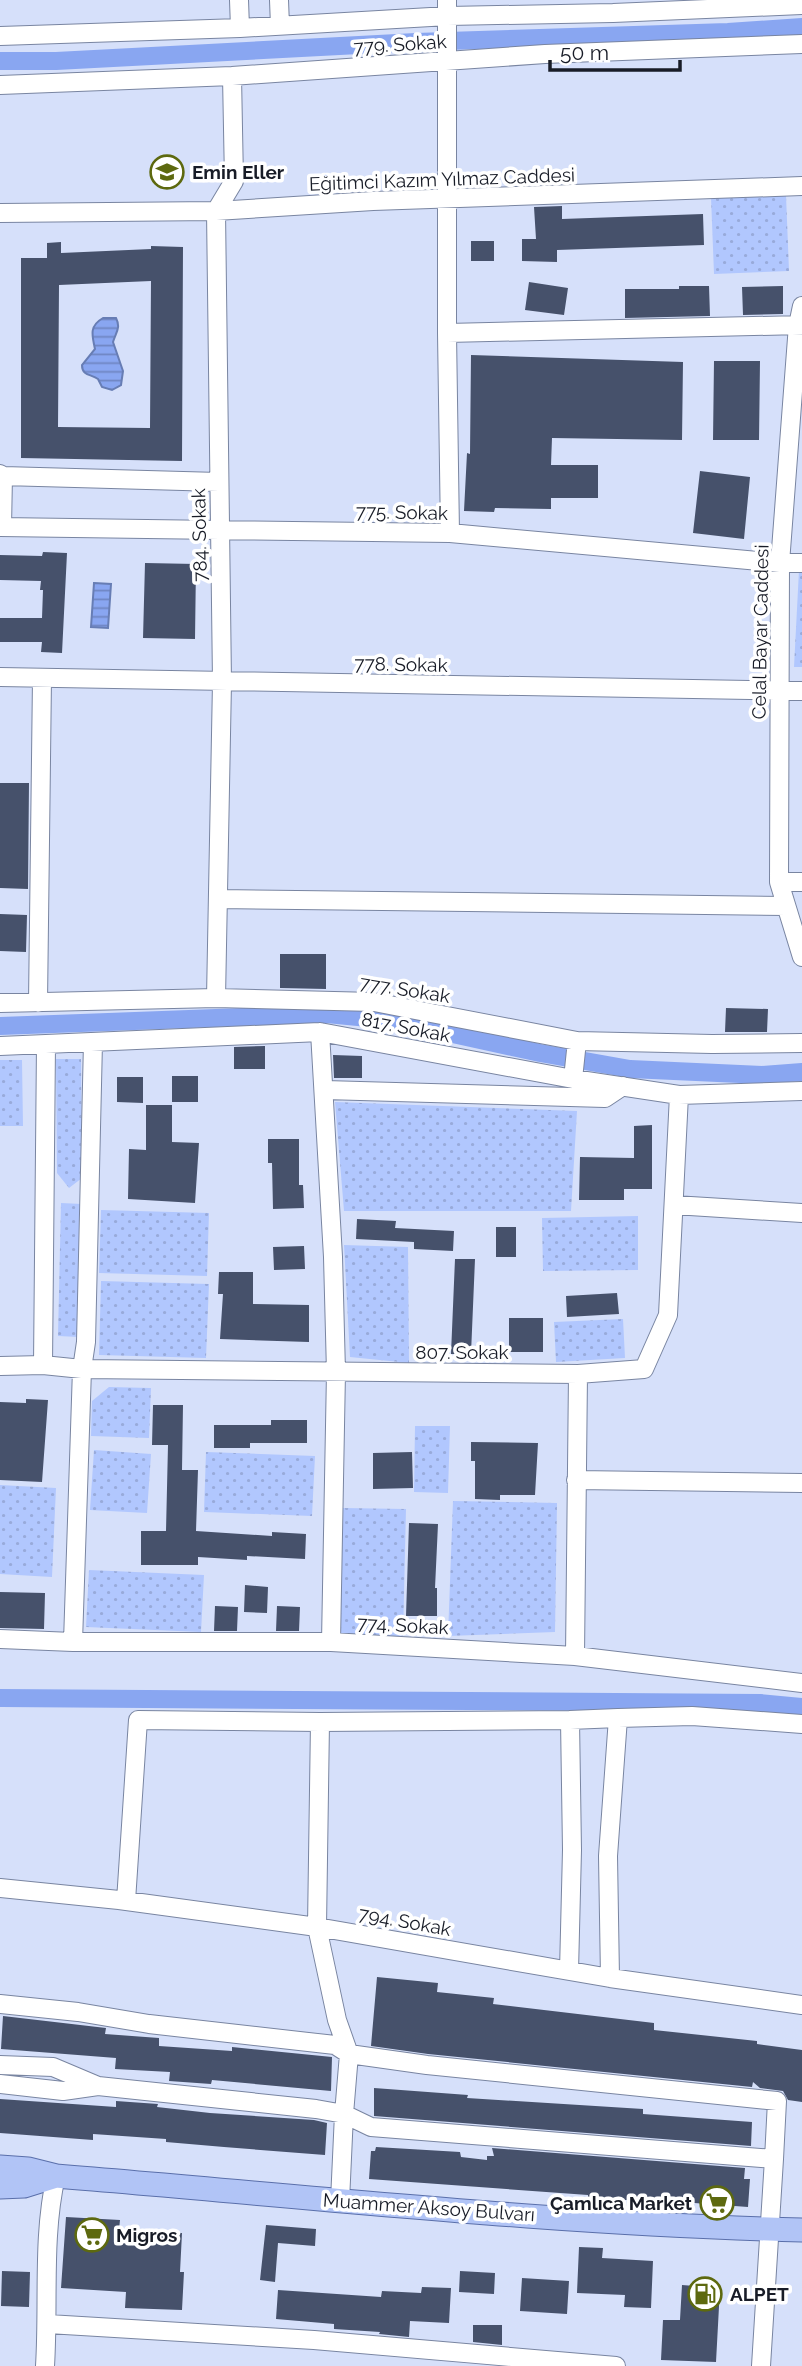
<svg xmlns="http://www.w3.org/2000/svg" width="802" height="2366" viewBox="0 0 802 2366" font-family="Raleway,sans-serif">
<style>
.grass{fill:url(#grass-dots)}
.water{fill:url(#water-rules);stroke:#677db4;stroke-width:2}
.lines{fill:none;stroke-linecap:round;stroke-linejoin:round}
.canal{stroke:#89a6f1;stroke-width:18}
.building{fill:#46516b;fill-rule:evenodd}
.minor-casing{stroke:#7985a1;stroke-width:20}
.major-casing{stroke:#5a6faa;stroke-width:25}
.minor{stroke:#fff;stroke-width:18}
.major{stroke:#b1c4f6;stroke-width:23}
.labels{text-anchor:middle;stroke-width:7;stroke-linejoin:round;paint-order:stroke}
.street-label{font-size:19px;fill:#181c27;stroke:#fff}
.poi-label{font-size:19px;font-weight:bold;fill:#181c27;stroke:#fff;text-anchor:start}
</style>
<defs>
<pattern id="grass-dots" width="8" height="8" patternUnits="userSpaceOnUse" patternTransform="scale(1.75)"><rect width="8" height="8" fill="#b1c7fe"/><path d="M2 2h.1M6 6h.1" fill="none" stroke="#98aada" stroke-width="1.8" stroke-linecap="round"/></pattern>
<pattern id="water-rules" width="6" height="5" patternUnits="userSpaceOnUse" patternTransform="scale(1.75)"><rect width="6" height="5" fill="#89a6f1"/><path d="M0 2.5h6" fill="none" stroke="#6f86c3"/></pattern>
</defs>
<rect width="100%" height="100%" fill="#d6e0fa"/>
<path class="grass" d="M786,195L789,271L714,274L711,197Z
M799,570H802V667H794Z
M56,1059H81L82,1178L69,1188L57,1173Z
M0,1060H22L23,1126H0Z
M335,1102L577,1111L571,1211H344Z
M61,1203L82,1204L79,1337L58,1336Z
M101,1210L209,1213L207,1276L99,1273Z
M638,1216V1270L543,1271L542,1218Z
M344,1245L408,1247L409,1363L350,1357Z
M101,1281L209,1284L206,1358L99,1355Z
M623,1319L625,1358L556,1362L554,1322Z
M109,1387L151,1388L149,1438L91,1436L92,1401Z
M415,1426H450L448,1493L414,1492Z
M94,1450L151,1454L147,1513L90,1510Z
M206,1452L315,1456L312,1516L204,1512Z
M0,1485L56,1488L52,1577L0,1574Z
M453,1501L557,1503L555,1632L448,1636Z
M343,1508L406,1509L403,1637L340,1635Z
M89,1570L204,1575L201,1632L86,1627Z"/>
<path class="water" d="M103,318H116C121,328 116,332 113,342L123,371L121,385L112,390L102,387L98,379C91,374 82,376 82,365L95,349C92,335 89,326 103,318Z
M94,583L111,584L108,628L91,627Z"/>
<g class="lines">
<path class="canal" d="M0,61H56L416,42L728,32L802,27
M0,1026L327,1014L389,1020L540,1053L630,1069L762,1075L802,1072
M0,1698L760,1703L802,1707"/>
</g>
<path class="building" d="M562,206V219L703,214L704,245L557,250V262L522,261V239H536L534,207Z
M471,241H494V261H471Z
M61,242V253L151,249V246L183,247L182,461L21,458V258H47V243ZM151,281L150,428L58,427L59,285Z
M529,282L568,288L564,315L525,310Z
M679,286H709L710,316L625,318V289H679Z
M783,286V314L743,315L742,287Z
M471,355L683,362L682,440L552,438L551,465H598V498H551V509L495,508L494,512L464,511L467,453L470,454Z
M714,361H760L759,440H713Z
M700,471L750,477L744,539L693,533Z
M43,552L67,553L62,653L41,652L42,642H0V618H42L43,590H40L41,581L0,580V555L42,556Z
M145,563L196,564L195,639L143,638Z
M0,783H29L28,889L0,888Z
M0,914L27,915L26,952L0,951Z
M280,954H326V989L280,988Z
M726,1008L768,1009L767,1032H725Z
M265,1046V1069H234V1047Z
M333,1055L362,1056V1078H334Z
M172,1076H198V1102H172Z
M117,1077H143V1103L117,1102Z
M146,1105H172V1142L199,1143L195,1203L128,1199L129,1149L146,1150Z
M652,1125V1189H624V1200H579L580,1157L634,1158V1126Z
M268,1139H299V1185H303L304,1208L273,1209L272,1163H268Z
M357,1219L396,1221L395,1228L454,1231L453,1251L414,1249V1242L356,1239Z
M496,1227H516V1257H496Z
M304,1246L305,1269L274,1270L273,1247Z
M455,1259H475L471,1354H451Z
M219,1272H253V1304L309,1305V1342L220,1339L223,1294H218Z
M617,1293L619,1314L567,1317L566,1296Z
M509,1318H543V1352H509Z
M26,1399L48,1400L42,1482L0,1480V1402L26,1403Z
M153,1405H183L182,1470H198L196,1531L272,1536V1532L306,1534L305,1559L247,1556V1560L198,1557V1565H141V1531H166L168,1445H152Z
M271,1420H307V1443H250V1448H214V1425H271Z
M471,1442L538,1443L535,1495H500V1500L475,1499V1461H471Z
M412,1452L413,1488L373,1489V1453Z
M409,1523L438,1524L435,1588H437V1616H406Z
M245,1585L268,1587L267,1613L244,1612Z
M0,1592L45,1593L44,1629L0,1628Z
M215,1606L238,1607L237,1631H214Z
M277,1606L300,1607L299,1631H276Z
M377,1977L438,1983L437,1992L494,1998L493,2004L654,2023V2030L757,2041V2044L802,2050V2102L788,2100L783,2091L760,2088L753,2082L752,2087L428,2054L371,2046Z
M3,2016L106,2028L105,2034L159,2038V2046L232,2051V2047L332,2057L331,2091L212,2080L211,2084L169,2081L170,2072L115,2069L116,2058L1,2049Z
M374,2088L468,2095L467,2098L643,2109V2114L752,2122L751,2146L374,2116Z
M0,2099L116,2107V2101L158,2104L157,2107L210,2113L314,2120L327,2123L325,2155L224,2147L166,2142V2139L93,2134V2140L0,2133Z
M376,2147L460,2152L461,2157L487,2160V2156H494L492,2148L745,2168L744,2179H750L748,2207L654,2200H588V2195L369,2179L371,2151H375Z
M66,2217L120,2220L119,2230L182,2233L180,2272H184L182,2310L125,2308L126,2292L61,2288Z
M266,2225L316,2229L315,2246L278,2243L275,2282L260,2280Z
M579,2247L603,2248L602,2258L653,2261L651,2308L624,2307L625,2295L577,2293Z
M2,2271L30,2272L29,2307L1,2306Z
M460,2271L495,2273L494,2294L459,2292Z
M522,2278L569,2281L567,2314L520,2311Z
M682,2285L720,2288L716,2362L661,2360L663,2320H680Z
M422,2287L451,2288L449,2323L410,2321L409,2337L379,2334L380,2332L334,2329V2324L276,2319L278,2290L381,2297L382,2291L421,2293Z
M473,2325H502V2345L473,2342Z"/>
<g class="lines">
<defs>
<path id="minor" d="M239,0L240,28
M279,0L280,26
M447,0V333L450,533
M0,36L240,28L448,16L613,13L802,5
M0,85L232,76L545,54L802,44
M0,213L216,211L373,201L802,186
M802,306L798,325L780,563L779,882L802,957
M447,333L802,325
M0,474L3,476L219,482
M0,527L450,533L780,563H802
M2,527L3,476
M0,677L802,691
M779,882H802
M218,899L786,906
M216,998L222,682L216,211L234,181L232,76
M0,1003L216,998L374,1002L577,1041L712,1044L802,1043
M38,1003L42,678
M320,1032L333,1257L336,1372L331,1642
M0,1046L320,1032L573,1079L679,1095L802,1091
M573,1079L577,1041
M325,1090L605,1098L623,1086
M674,1205L802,1213
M43,1365L46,1044
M0,1366L43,1365L82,1369L578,1374L644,1369L668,1315L679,1095
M576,1480L802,1483
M0,1639L73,1642H331L575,1656L802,1683
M73,1642L82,1369L86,1342L93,1042
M575,1656L578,1374
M320,1722L317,1927L337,2020L349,2054L344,2114L340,2201
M0,1888L119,1900L317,1927L610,1978L802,2005
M126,1901L138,1720L320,1722L570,1720
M569,1971L572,1850L570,1720L618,1718
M610,1978L608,1856L618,1718L692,1716L802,1724
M0,2004L78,2012L149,2024L335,2045L349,2054L427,2065L777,2101L774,2159L371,2127L344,2114L316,2109L98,2086L63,2091L0,2084
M0,2065L53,2067L98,2086
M48,2324L314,2340L616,2366
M45,2366C49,2303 42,2237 56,2176
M761,2366L774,2159"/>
<path id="major" d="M0,2167L28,2169L56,2176C304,2196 553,2224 802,2230
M0,2187L24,2186L56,2176"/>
</defs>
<use href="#minor" class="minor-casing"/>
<use href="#major" class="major-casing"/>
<use href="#minor" class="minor"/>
<use href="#major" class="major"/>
</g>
<defs>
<symbol id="school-ring" viewBox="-11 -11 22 22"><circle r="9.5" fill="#fff" stroke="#5d690f" stroke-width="1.5"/><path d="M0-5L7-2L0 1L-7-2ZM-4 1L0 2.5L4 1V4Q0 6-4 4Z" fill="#5d690f"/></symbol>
<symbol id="supermarket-ring" viewBox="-11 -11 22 22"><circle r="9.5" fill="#fff" stroke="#5d690f" stroke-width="1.5"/><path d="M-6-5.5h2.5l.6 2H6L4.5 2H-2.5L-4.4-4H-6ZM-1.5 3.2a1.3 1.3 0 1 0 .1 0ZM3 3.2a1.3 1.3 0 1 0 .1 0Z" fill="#5d690f"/></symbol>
<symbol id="fuel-ring" viewBox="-11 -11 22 22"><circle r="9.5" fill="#fff" stroke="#5d690f" stroke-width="1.5"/><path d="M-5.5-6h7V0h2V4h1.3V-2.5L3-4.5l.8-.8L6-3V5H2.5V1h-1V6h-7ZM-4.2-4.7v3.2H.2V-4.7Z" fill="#5d690f"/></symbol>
</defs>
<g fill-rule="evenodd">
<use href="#school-ring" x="148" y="153" width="38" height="38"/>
<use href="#supermarket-ring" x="698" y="2184" width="38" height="38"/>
<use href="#supermarket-ring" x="73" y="2216" width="38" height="38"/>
<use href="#fuel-ring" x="686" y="2275" width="38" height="38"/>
</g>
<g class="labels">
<g class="street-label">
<text transform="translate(400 44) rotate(-4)" y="7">779. Sokak</text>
<text transform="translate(442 179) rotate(-2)" y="7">Eğitimci Kazım Yılmaz Caddesi</text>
<text transform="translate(402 512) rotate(1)" y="7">775. Sokak</text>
<text transform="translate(199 535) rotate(-91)" y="7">784. Sokak</text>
<text transform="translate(760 632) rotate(-89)" y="7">Celal Bayar Caddesi</text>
<text transform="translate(401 664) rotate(1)" y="7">778. Sokak</text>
<text transform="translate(405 989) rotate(9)" y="7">777. Sokak</text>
<text transform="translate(406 1027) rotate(11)" y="7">817. Sokak</text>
<text x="462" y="1359">807. Sokak</text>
<text transform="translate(403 1625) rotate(3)" y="7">774. Sokak</text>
<text transform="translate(405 1921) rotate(10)" y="7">794. Sokak</text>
<text transform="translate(429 2207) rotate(4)" y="7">Muammer Aksoy Bulvarı</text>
</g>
<g class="poi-label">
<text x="192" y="179">Emin Eller</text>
<text x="692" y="2210" text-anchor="end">Çamlıca Market</text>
<text x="116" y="2242">Migros</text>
<text x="730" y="2301">ALPET</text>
</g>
</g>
<path d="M550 60v10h130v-10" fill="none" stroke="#181c27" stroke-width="3.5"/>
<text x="560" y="60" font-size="21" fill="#181c27" stroke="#ffffff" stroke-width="5" paint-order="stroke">50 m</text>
</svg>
